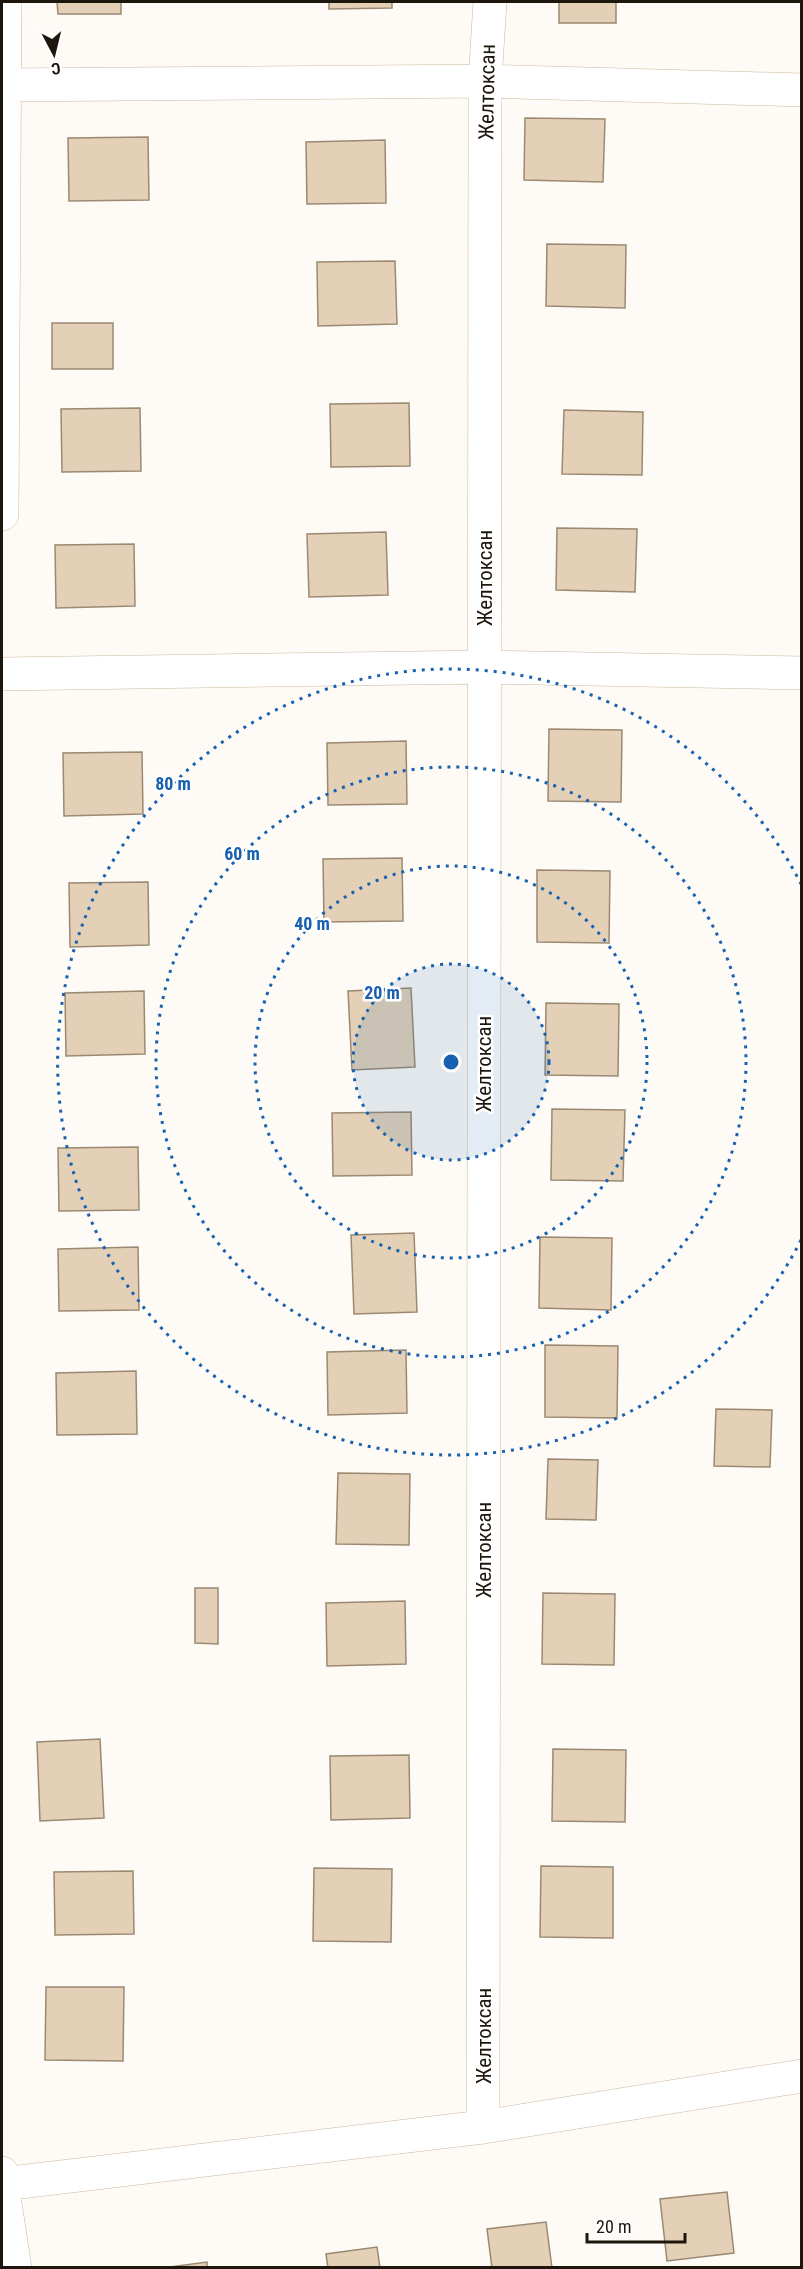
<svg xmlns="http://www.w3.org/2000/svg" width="803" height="2269" viewBox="0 0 803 2269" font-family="'Roboto Condensed',sans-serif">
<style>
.building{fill:#e3d0b7;stroke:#9b8972;stroke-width:1.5}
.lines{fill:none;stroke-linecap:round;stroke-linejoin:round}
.street-casing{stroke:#cbb89f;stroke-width:34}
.street{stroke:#fff;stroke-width:33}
.ring{fill:none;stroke:#1861b0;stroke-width:3;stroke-dasharray:3 6}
.labels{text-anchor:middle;stroke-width:5;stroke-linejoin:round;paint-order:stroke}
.street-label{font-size:21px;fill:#1d160d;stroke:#fff}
.centre{fill:#1861b0;stroke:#fff;stroke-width:3}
.ring-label{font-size:18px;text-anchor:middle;font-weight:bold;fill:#1861b0;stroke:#fff;stroke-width:5;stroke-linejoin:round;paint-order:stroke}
</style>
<rect width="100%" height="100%" fill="#fefaf5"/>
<path class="building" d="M57,2H121V14H58Z
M329,2H392V8L329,9Z
M559,2H616V23H559Z
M525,118L605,119L603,182L524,180Z
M148,137L149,200L69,201L68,138Z
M385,140L386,203L307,204L306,142Z
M547,244L626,245L625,308L546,306Z
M395,261L397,324L318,326L317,262Z
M52,323H113V369H52Z
M409,403L410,466L331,467L330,404Z
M140,408L141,471L62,472L61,409Z
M564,410L643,412L642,475L562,474Z
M557,528L637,529L635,592L556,590Z
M386,532L388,595L309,597L307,534Z
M134,544L135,606L56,608L55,545Z
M549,729L622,730L621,802L548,801Z
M406,741L407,804L328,805L327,743Z
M142,752L143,814L64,816L63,753Z
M402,858L403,921L324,922L323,859Z
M537,870L610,871L609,943L537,942Z
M148,882L149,945L70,947L69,883Z
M411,988L415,1067L352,1070L348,991Z
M144,991L145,1054L66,1056L65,993Z
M546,1003L619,1004L618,1076L545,1075Z
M552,1109L625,1110L623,1181L551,1180Z
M411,1112L412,1175L333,1176L332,1113Z
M138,1147L139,1210L59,1211L58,1148Z
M414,1233L417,1312L354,1314L351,1235Z
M540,1237L612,1238L611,1310L539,1308Z
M138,1247L139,1310L59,1311L58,1249Z
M545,1345L618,1346L617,1418L545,1417Z
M406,1350L407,1413L328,1415L327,1352Z
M136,1371L137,1434L57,1435L56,1373Z
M716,1409L772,1410L770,1467L714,1466Z
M548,1459L598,1460L596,1520L546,1519Z
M338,1473L410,1474L409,1545L336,1544Z
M195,1588H218V1644L195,1643Z
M543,1593L615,1594L614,1665L542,1664Z
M405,1601L406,1664L327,1666L326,1603Z
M100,1739L104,1818L40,1821L37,1742Z
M553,1749L626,1750L625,1822L552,1821Z
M409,1755L410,1818L331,1820L330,1756Z
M541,1866L613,1867V1938L540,1937Z
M314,1868L392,1869L391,1942L313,1941Z
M133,1871L134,1934L55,1935L54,1872Z
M46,1987H124L123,2061L45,2060Z
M727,2192L734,2253L667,2261L660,2199Z
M546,2222L552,2268H492L487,2229Z
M377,2247L380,2268H328L326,2254Z
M207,2262V2268H162Z"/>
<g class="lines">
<defs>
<path id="street" d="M2,85L485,81L802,90
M2,514L5,2
M2,674L485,667L802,673
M483,2127L485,81L490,2
M2,2173L3,2184L483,2127L802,2076
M2,2184L15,2268"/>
</defs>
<use href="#street" class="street-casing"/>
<use href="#street" class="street"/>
</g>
<circle cx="451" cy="1062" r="98" fill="#1861b0" fill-opacity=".12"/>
<g class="ring">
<circle cx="451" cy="1062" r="98"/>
<circle cx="451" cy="1062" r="196"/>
<circle cx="451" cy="1062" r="295"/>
<path d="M801 1240A393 393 0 1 1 801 884"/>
</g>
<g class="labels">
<g class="street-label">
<text transform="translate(487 92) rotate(-89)" y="7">Желтоксан</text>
<text transform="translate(485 578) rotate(-90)" y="7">Желтоксан</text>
<text transform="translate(484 1064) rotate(-90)" y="7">Желтоксан</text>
<text transform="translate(484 1550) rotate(-90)" y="7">Желтоксан</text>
<text transform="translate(484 2036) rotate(-90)" y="7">Желтоксан</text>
</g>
</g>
<circle cx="451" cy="1062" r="9" class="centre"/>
<g class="ring-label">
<text x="173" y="790">80 m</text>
<text x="242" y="860">60 m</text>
<text x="312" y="930">40 m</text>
<text x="382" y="999">20 m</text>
</g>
<rect width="803" height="2269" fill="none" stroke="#1d160d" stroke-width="6"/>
<g transform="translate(54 54) rotate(173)" stroke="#ffffff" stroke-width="4.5" paint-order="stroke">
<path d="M0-4.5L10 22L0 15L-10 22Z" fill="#1d160d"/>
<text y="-9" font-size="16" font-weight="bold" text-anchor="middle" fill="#1d160d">С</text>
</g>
<path d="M587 2233v9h98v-9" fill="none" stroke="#1d160d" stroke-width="3"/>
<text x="596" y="2233" font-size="18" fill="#1d160d" stroke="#ffffff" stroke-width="4.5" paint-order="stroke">20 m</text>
</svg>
